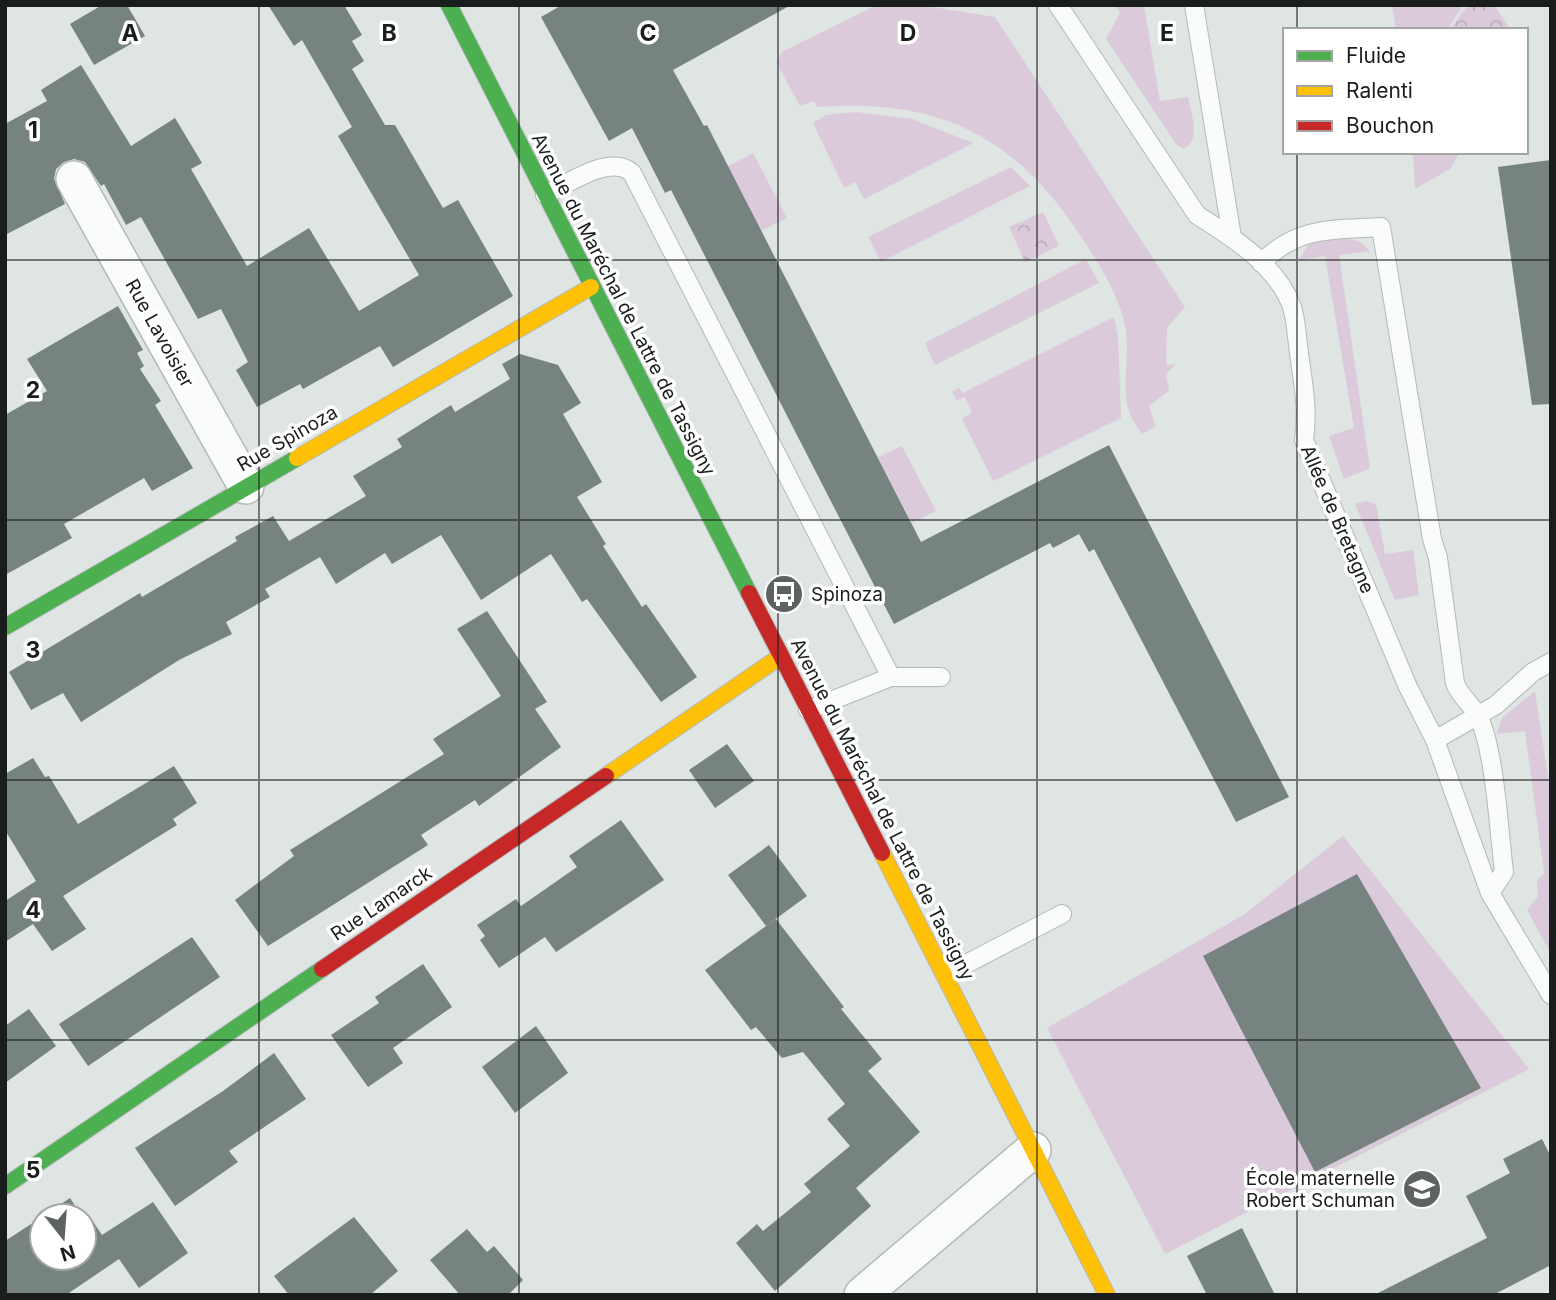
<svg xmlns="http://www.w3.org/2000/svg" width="1556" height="1300" viewBox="0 0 1556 1300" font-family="Inter,sans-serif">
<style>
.grass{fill:#dbcada}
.park{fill:url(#park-crowns)}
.building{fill:#768380}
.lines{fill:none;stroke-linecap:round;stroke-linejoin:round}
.lane-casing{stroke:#b4b9b8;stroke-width:20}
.street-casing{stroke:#b4b9b8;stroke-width:38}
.fast-casing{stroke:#b4b9b8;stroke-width:18}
.slow-casing{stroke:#b4b9b8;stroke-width:18}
.jam-casing{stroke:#b4b9b8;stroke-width:18}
.lane{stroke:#fafbfb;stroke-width:18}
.street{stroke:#fafbfb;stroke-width:35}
.fast{stroke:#4caf50;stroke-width:16}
.slow{stroke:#ffc107;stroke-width:16}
.jam{stroke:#c62828;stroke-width:16}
.grid{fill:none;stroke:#191d1c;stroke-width:2;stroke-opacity:0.55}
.labels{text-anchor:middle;stroke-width:7;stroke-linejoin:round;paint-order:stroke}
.street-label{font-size:19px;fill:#191d1c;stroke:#fff}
.poi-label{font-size:19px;fill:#191d1c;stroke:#fff;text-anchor:start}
.grid-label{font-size:23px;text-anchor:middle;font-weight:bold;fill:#191d1c;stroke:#fff;stroke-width:7;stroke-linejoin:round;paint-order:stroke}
</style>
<defs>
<pattern id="park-crowns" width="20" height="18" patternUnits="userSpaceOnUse" patternTransform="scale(1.75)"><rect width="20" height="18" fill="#dbcada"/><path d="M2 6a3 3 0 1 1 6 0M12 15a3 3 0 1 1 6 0" fill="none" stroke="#bbadba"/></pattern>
</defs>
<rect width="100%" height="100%" fill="#dee5e3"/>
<path class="grass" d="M877,5H920L995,17L1185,307L1167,328L1166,365L1176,364L1166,374L1169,391L1149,406L1156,426L1142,434C1138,427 1131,419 1129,411C1120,385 1132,350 1124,321C1116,289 1096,259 1078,232C1011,133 936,98 817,107L814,101L800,106L776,62L782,52Z
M1115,5H1144L1160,101L1188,97C1191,113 1202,142 1183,149L1176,144L1106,39L1120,13Z
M1392,5H1463L1447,30H1396Z
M856,112L912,119L973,143L864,199L855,182L844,188L813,123L826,115Z
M1413,152H1455L1458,155L1450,169L1415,189Z
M753,153L787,218L761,231L728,166Z
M1011,167L1030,186L881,262L868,237Z
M1337,237L1359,241L1370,251L1339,255L1370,468L1344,479L1329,436L1354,428L1325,256L1299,260L1309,244Z
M1086,259L1099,283L935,365L925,343Z
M1114,317L1118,337L1121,418L993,481L962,419L972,412L965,397L957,400L952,392L959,388L963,393Z
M902,446L936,511L912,523L878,457Z
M1366,501L1376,504L1385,554L1413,550L1419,595L1395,600L1355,504Z
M1535,691L1551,796V901L1548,905L1551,906V954L1527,910L1538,896L1537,881L1544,873L1525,731L1497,734L1502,718Z
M1343,836L1529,1069L1165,1254L1047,1028L1245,914Z"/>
<path class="park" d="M1468,5H1494L1511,30H1450Z
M1043,212L1059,246L1025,262L1009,227Z"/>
<path class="building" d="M102,5H127L145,36L94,65L70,24Z
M268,5H344L362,35L352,41L364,61L352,69L385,125H395L443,208L458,200L513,296L393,367L380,346L303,389L300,384L257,407L236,370L248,362L221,309L198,319L141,217L126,225L104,184L101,186L85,162L74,159L64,162L56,169L54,179L65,204L5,235V124L47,101L41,90L81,65L131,146L175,118L202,163L191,169L247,266L309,228L359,311L419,275L338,136L352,127L302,40L294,46Z
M562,5H791L673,70L704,126L707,125L921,542L1109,445L1289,797L1236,822L1094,549L1089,552L1079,534L1053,548L1050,543L894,624L671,190L665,193L632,128L609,141L541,17Z
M1551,160V404L1532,405L1498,167Z
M118,306L143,350L137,353L144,366L140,369L161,401L155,405L193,468L152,491L144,478L64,524L72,538L5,575V415L47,391L27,359Z
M520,354L558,365L581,403L563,414L602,482L577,497L606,544L603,546L642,607L646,604L697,677L661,702L587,599L582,602L551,554L481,600L441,535L392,564L385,553L336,584L320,557L265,589L270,597L226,622L232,634L179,660L81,722L63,693L31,710L9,672L140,593L142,597L237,541L235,537L273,516L289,541L366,496L353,476L402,447L397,439L451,405L455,412L510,379L502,364Z
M487,611L547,702L535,709L561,747L479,806L475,800L421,835L428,845L268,946L235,900L294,856L290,850L444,754L433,739L501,696L457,629Z
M727,744L754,781L715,808L689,770Z
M33,758L45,777L49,776L78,824L174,766L197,803L173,819L177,825L63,896L86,929L52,951L33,924L5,942V901L36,881L5,830V774Z
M621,820L664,880L556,952L545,937L499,968L480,940L485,936L477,925L516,899L521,906L577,867L569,856Z
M769,845L807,896L766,926L728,875Z
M1357,874L1481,1088L1315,1172L1203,956Z
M776,919L844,1007L841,1009L882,1059L868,1071L920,1132L856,1188L871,1206L775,1291L736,1243L757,1224L763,1231L811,1192L804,1184L850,1146L827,1119L845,1104L803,1052L782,1058L756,1027L751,1030L705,970Z
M192,937L220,977L88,1066L59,1024Z
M423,964L452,1007L393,1048L403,1063L368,1087L331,1035L379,1003L375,997Z
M29,1009L56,1046L5,1083V1026Z
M536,1026L568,1073L515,1113L482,1067Z
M274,1053L306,1099L229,1151L238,1162L175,1206L135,1148L223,1091Z
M1542,1139L1551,1157V1265L1493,1295H1374L1487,1238L1466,1196L1510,1173L1503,1159Z
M70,1198L82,1216H43Z
M153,1202L188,1253L139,1288L119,1259L66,1295H5V1241L42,1217V1258H84V1216L88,1214L102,1235Z
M354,1217L398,1271L370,1295H289L274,1276Z
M1242,1228L1275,1295H1207L1187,1256Z
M467,1229L487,1252L494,1246L523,1280L508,1295H460L430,1260Z"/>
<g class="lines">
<defs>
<path id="lane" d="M1058,5L1197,215C1232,237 1277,265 1292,307C1297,323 1297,344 1300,360C1304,388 1308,412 1304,440L1408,687L1435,740L1490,893L1551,995
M1194,5L1232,237
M545,195C566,185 610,153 632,173L891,677
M1261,263C1298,226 1332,230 1381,227L1432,539L1438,558L1455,683C1460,697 1473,705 1479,718C1495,752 1499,832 1504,872L1490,893
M808,710L891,677H941
M1435,740L1496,705L1533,672L1551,662
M945,975L1062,914"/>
<path id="street" d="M74,179L246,486
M862,1295L1033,1150"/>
<path id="fast" d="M449,5L749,593
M5,627L297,458
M5,1186L322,969"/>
<path id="slow" d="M297,458L591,287
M606,776L781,656
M882,853L1107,1295"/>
<path id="jam" d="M749,593L882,853
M322,969L606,776"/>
</defs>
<use href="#lane" class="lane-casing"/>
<use href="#street" class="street-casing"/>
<use href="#fast" class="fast-casing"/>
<use href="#slow" class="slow-casing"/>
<use href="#jam" class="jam-casing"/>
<use href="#lane" class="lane"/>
<use href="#street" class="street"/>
<use href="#fast" class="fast"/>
<use href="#slow" class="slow"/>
<use href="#jam" class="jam"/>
</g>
<path class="grid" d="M259,5V1295M519,5V1295M778,5V1295M1037,5V1295M1297,5V30M1297,152V1295M5,260H1551M5,520H1551M5,780H1551M5,1040H1551"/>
<defs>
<symbol id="bus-disc" viewBox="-11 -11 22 22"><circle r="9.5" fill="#5e6362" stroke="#fff"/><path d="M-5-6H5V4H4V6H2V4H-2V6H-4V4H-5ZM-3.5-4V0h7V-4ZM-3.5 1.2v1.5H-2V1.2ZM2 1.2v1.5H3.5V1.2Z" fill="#fff"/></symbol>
<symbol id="school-disc" viewBox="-11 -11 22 22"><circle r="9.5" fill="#5e6362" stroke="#fff"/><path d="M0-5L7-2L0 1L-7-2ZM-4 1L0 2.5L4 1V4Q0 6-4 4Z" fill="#fff"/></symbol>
</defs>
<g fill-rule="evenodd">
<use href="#bus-disc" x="762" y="572" width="44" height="44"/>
<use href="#school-disc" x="1400" y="1167" width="44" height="44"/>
</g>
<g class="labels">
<g class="street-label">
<text transform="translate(624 304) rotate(63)" y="7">Avenue du Maréchal de Lattre de Tassigny</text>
<text transform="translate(160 333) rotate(61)" y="7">Rue Lavoisier</text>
<text transform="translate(287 438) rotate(-30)" y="7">Rue Spinoza</text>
<text transform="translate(1338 519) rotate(67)" y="7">Allée de Bretagne</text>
<text transform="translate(883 809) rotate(63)" y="7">Avenue du Maréchal de Lattre de Tassigny</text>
<text transform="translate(381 903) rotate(-34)" y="7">Rue Lamarck</text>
</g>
<g class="poi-label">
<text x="811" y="601">Spinoza</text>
<text x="1395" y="1185" text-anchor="end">École maternelle<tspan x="1395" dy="22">Robert Schuman</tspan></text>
</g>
</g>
<g class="grid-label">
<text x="130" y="41">A</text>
<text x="389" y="41">B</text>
<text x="648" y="41">C</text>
<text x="908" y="41">D</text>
<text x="1167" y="41">E</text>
<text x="33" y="138">1</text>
<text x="33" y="398">2</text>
<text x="33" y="658">3</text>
<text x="33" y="918">4</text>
<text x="33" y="1178">5</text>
</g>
<rect width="1556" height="1300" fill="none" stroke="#191d1c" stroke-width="14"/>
<rect x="1283" y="28" width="245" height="126" fill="#ffffff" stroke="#a3a5a4" stroke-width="2"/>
<rect x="1297" y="51" width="35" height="10" fill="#4caf50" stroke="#a3a5a4" stroke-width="2"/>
<text x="1346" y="63" font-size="21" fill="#191d1c">Fluide</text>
<rect x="1297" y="86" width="35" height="10" fill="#ffc107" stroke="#a3a5a4" stroke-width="2"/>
<text x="1346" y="98" font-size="21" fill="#191d1c">Ralenti</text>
<rect x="1297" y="121" width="35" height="10" fill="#c62828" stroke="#a3a5a4" stroke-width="2"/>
<text x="1346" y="133" font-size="21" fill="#191d1c">Bouchon</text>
<g transform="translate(63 1237) rotate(163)"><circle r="33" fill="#ffffff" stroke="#a3a5a4" stroke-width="2"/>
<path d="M0-5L12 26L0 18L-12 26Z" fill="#5e6362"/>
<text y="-10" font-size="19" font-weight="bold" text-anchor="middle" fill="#191d1c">N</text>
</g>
</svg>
